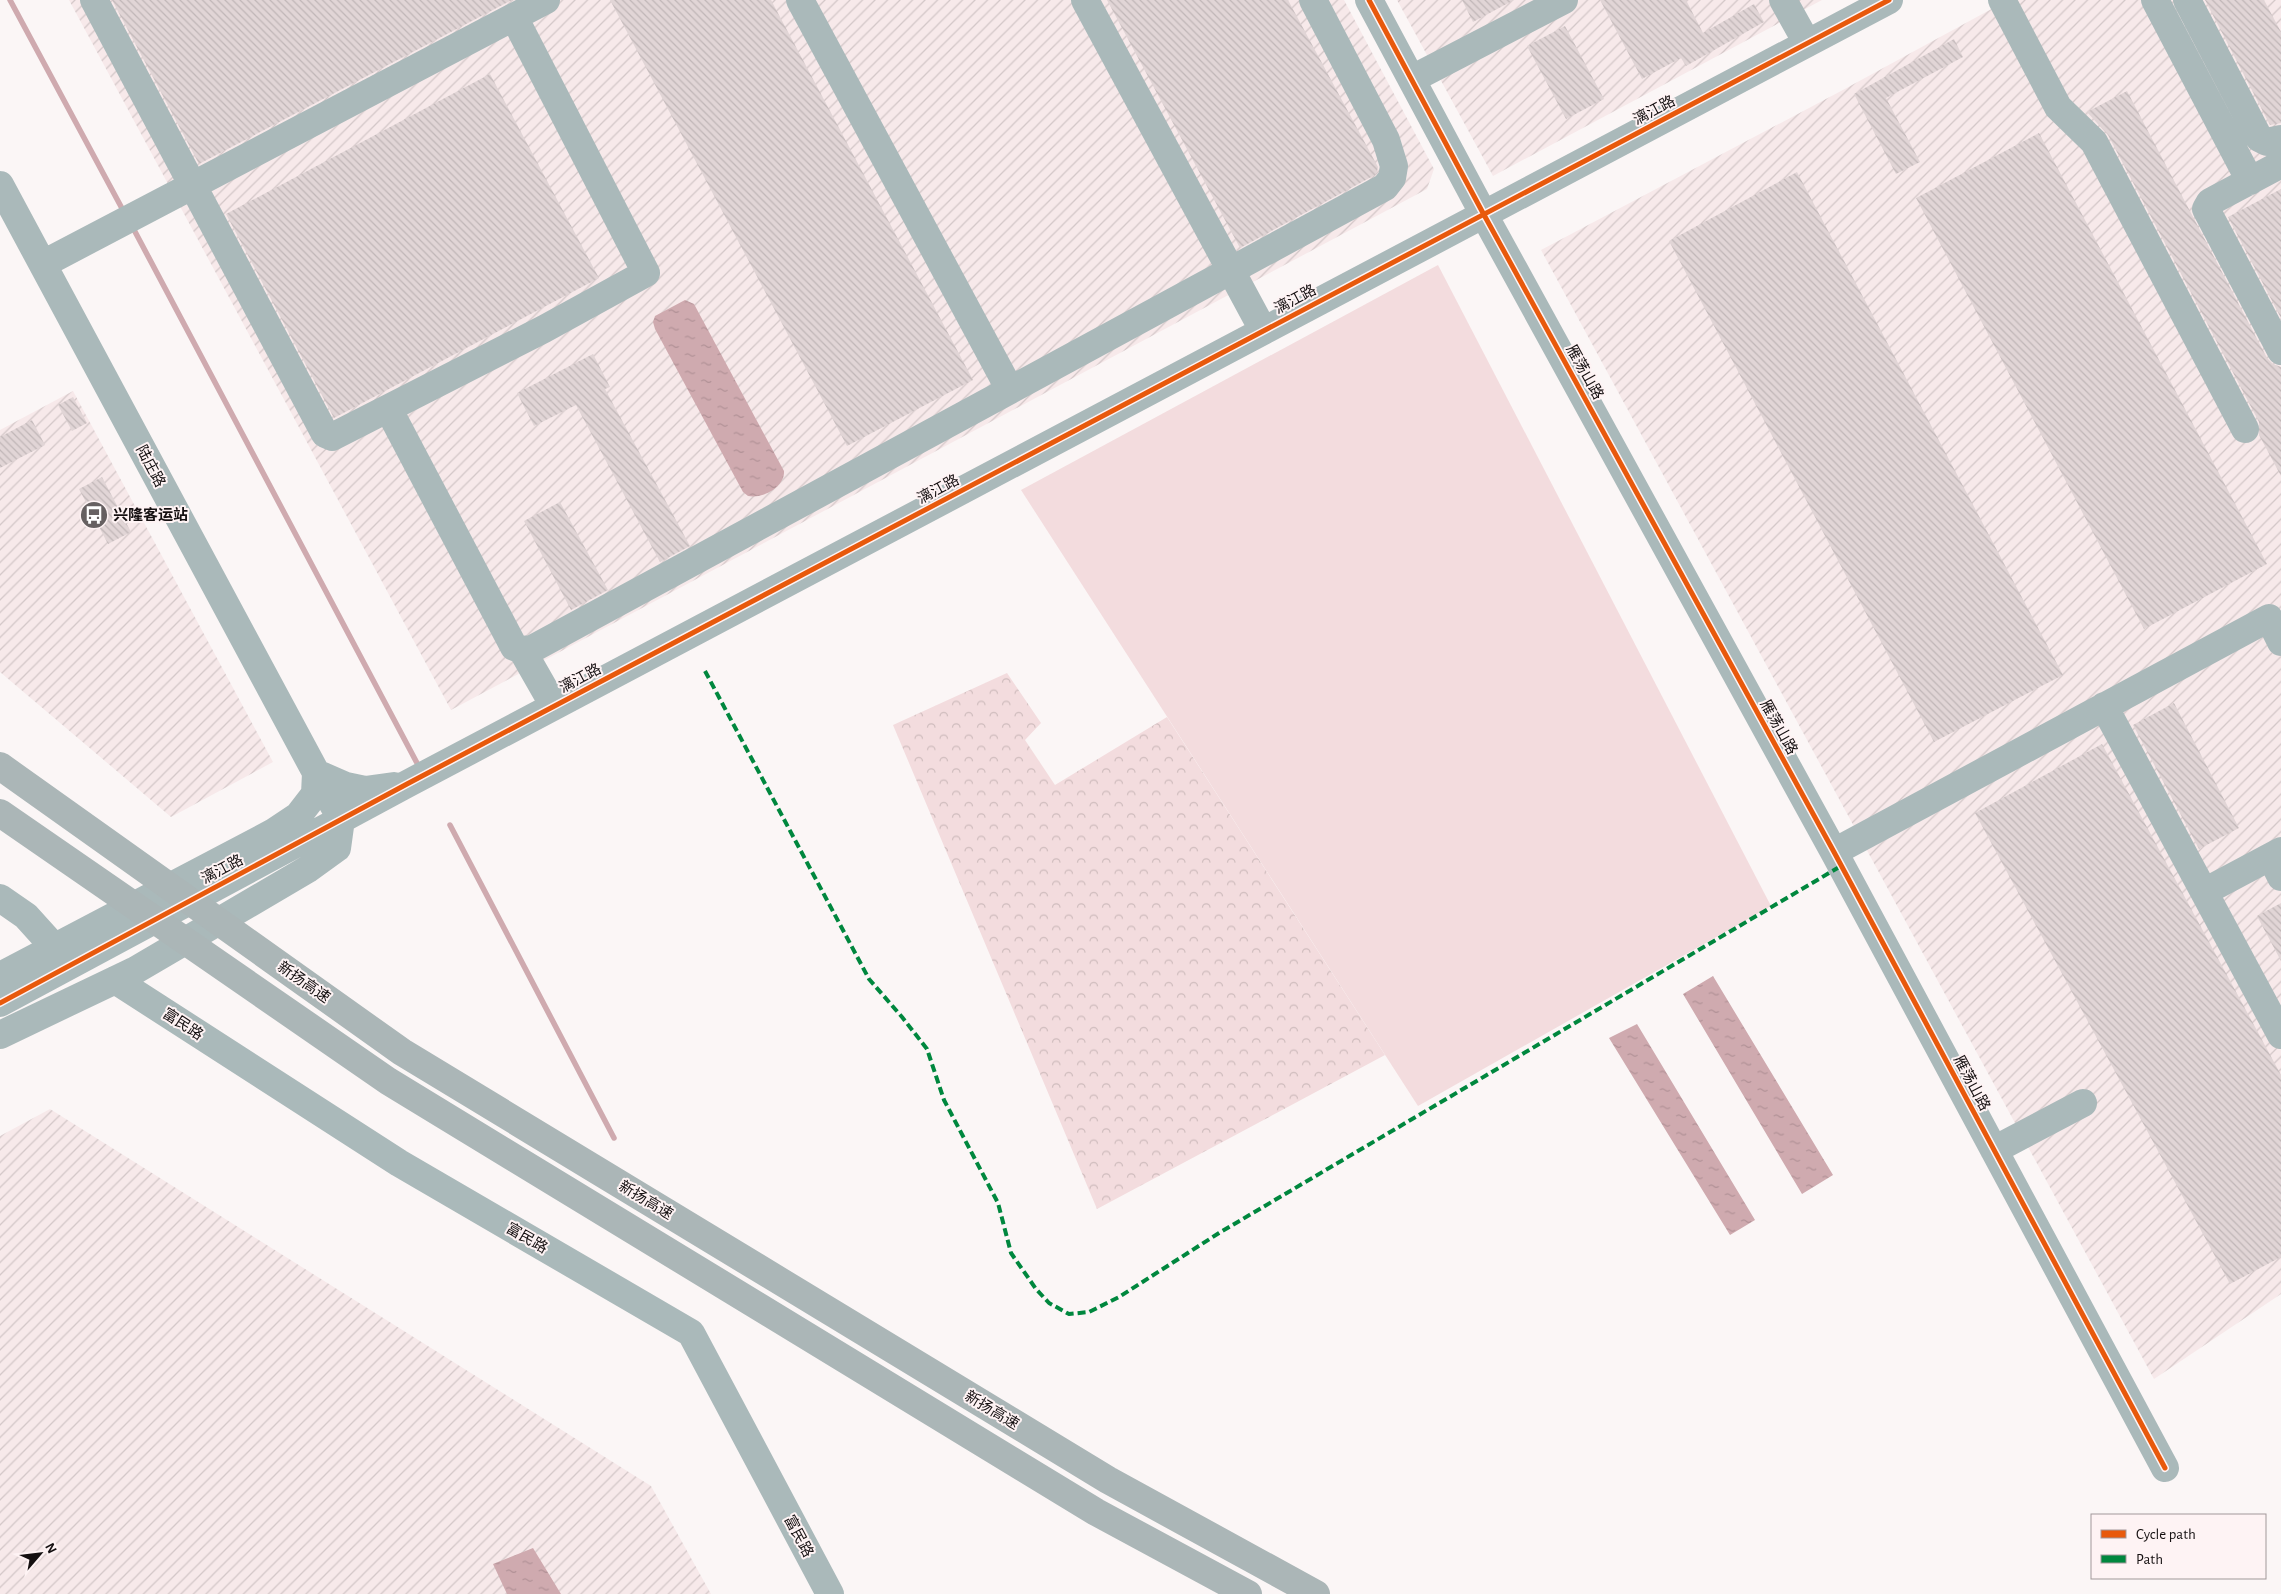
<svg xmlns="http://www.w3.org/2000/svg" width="2281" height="1594" viewBox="0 0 2281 1594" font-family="'Alegreya Sans','Noto Sans SC',sans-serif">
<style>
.industrial{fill:url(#industrial-furrows)}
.forest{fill:url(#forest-crowns)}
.garden{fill:#f3dcde}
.water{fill:url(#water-ripples)}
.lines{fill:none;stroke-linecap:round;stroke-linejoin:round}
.stream{stroke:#cfaaaf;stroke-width:5.5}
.building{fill:url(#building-back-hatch)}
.minor{stroke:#aab9ba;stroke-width:28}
.highway{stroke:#abb6b7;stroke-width:28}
.quiet{stroke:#00873e;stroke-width:4;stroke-dasharray:8 4;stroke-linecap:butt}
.cycleway-casing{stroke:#fef3f4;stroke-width:8}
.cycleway{stroke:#e8590c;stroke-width:5}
.labels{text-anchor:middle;stroke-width:4;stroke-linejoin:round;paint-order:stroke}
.street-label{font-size:15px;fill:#151011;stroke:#fef3f4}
.poi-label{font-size:15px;font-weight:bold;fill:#151011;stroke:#fef3f4;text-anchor:start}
</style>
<defs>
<pattern id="industrial-furrows" width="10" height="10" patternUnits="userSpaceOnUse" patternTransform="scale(1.25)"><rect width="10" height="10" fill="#f7e9ea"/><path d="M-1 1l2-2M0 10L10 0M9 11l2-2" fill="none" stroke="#d3c7c8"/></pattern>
<pattern id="forest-crowns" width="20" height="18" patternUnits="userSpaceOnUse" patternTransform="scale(1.25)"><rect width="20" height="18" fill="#f3dcde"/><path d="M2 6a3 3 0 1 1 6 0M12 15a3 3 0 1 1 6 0" fill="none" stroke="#cfbcbd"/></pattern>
<pattern id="water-ripples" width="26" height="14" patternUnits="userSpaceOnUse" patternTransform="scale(1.25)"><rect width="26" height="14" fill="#cfaaaf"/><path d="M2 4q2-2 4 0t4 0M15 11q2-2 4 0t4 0" fill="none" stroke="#b19196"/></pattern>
<pattern id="building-back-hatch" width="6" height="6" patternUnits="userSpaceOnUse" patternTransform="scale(1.25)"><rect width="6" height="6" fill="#e1d5d6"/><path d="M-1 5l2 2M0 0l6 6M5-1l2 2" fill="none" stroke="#c0b6b7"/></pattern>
</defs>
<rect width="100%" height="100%" fill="#fbf6f6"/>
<path class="industrial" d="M69,0H1344L1434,169L1427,189L451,710Z
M1397,0H1822L1493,176Z
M2008,0H2281V1294L2154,1379L1541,250L1841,91Z
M73,391L273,762L171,817L0,672V430Z
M50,1109L651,1486L711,1594H0V1136Z"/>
<path class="forest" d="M1007,673L1041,723L1025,740L1055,785L1167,717L1385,1055L1097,1209L893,725Z"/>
<path class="garden" d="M1438,265L1771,906L1418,1106L1021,490Z"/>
<path class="water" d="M685,300L694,304L784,471C785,487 763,499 748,496L743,492L655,329L653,322L655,316Z
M1713,976L1833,1175L1802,1194L1683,994Z
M1637,1024L1755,1220L1730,1235L1609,1038Z
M533,1548L561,1594H507L493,1564Z"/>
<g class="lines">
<path class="stream" d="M10,0L125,214
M132,226L417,763
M450,825L614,1138"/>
</g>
<path class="building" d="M112,0H512L199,164Z
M610,0H771L973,380L847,446Z
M1107,0H1288L1378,167L1377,172L1375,175L1240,248Z
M1462,0H1514L1473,22Z
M1600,0H1686L1703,33L1754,4L1764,22L1686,66L1681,58L1642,79Z
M2205,0H2264L2281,32V123L2270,125Z
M1565,26L1604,99L1566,119L1527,46Z
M1954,39L1963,57L1886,98L1920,162L1896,174L1854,94Z
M490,74L599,278L334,418L226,214Z
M2127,91L2267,358L2273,364L2281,367V476L2259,435V422L2108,135L2087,112Z
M2039,133L2267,564L2144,629L1916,198Z
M1797,172L2063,675L1934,742L1669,241Z
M2281,189V318L2228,217Z
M593,354L610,387L605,389L690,546L660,562L576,405L534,426L517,393Z
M73,397L87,423L72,431L58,405Z
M32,420L45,445L0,468V437Z
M102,477L131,532L108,544L79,489Z
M560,502L608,590L571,610L524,521Z
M2174,703L2239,828L2199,849L2133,725Z
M2102,744L2281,1075V1257L2230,1284L1975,813Z
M2281,903V961L2257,916Z"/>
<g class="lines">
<path class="minor" d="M94,0L325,434L332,437L544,329L646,273L514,17
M800,0L1010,390
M1085,0L1263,330
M1369,0L1483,213L1834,852L2165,1468
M1783,0L1807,43
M2002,0L2058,107L2094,142L2245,429
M2155,0L2250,181
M2187,0L2259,138L2267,142L2281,139
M1412,79L1564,0
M2281,164L2210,202L2206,209L2281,351
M0,185L341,819L337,848L308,869L134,971L0,1035
M43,264L546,0
M389,410L514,647L522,650L532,649L1385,187L1392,178L1394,166L1386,140L1313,0
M522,650L554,706
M2104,706L2281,1035
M316,773L346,786L365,790L394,786
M1834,852L2269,618L2281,642
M2271,857L2281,877
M2204,892L2281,851
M0,898L26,916L54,947
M0,976L274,832L298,816L315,794L316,773
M115,980L399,1163L691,1333L830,1594
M0,1003L407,784L1889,0
M1994,1150L2083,1103"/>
<path class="highway" d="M0,766L402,1052L1108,1480L1316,1594
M0,813L388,1081L1096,1512L1248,1594"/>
<path class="quiet" d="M705,671L869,979L902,1017L927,1049L944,1100L998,1203L1011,1253L1036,1289L1049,1303L1069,1314L1089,1312L1119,1297L1219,1233L1841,866"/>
<defs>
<path id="cycleway" d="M1369,0L1483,213L1834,852L2165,1468
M0,1003L407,784L1889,0"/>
</defs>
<use href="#cycleway" class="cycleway-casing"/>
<use href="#cycleway" class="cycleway"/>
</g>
<defs>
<symbol id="bus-disc" viewBox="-11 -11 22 22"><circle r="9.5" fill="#666061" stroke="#fef3f4"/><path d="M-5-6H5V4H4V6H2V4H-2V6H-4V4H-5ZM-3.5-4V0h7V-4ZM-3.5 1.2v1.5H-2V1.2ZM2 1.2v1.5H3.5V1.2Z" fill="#fff"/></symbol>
</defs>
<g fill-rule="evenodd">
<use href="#bus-disc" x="78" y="499" width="32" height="32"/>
</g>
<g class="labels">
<g class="street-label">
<text transform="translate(1654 110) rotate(-28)" y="5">漓江路</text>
<text transform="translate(1295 299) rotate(-28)" y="5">漓江路</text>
<text transform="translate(1585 372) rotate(61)" y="5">雁荡山路</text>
<text transform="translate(151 466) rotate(62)" y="5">陆庄路</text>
<text transform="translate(938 489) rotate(-28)" y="5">漓江路</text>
<text transform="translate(580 678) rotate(-28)" y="5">漓江路</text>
<text transform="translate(1779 727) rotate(61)" y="5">雁荡山路</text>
<text transform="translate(222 869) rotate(-28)" y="5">漓江路</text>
<text transform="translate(304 982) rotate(35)" y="5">新扬高速</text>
<text transform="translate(183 1024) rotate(33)" y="5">富民路</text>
<text transform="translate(1972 1083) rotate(62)" y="5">雁荡山路</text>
<text transform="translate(646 1200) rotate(31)" y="5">新扬高速</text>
<text transform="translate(527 1238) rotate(30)" y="5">富民路</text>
<text transform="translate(992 1410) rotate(31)" y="5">新扬高速</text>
<text transform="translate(799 1536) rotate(62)" y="5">富民路</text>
</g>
<g class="poi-label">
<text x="113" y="520">兴隆客运站</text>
</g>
</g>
<rect x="2091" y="1514" width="175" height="65" fill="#fef3f4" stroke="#a19899"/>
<rect x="2101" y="1530" width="25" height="8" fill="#e8590c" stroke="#a19899"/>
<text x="2136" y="1539" font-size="15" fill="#151011">Cycle path</text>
<rect x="2101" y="1555" width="25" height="8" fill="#00873e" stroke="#a19899"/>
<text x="2136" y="1564" font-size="15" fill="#151011">Path</text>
<g transform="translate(40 1554) rotate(62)" stroke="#fef3f4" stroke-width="4" paint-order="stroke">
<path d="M0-4L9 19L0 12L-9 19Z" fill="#151011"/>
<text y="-8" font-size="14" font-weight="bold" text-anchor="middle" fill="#151011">N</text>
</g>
</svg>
